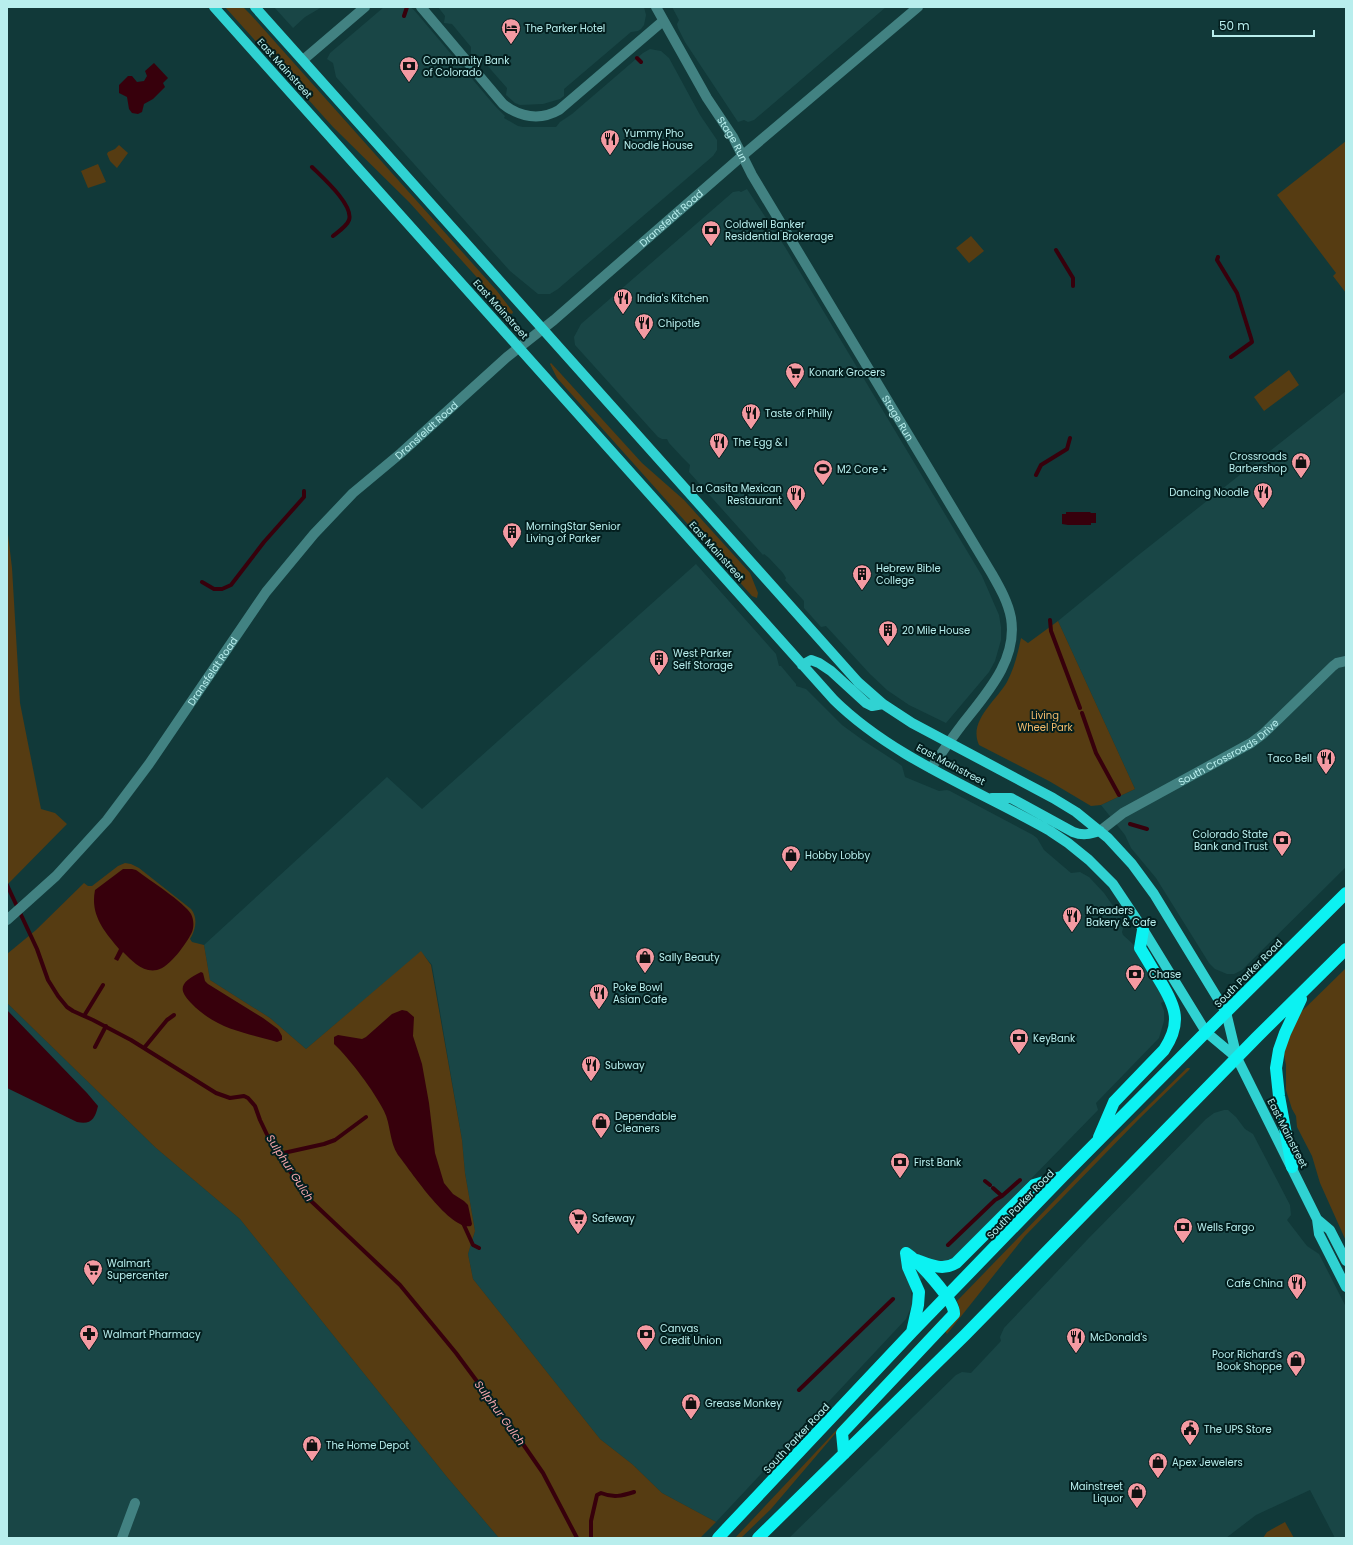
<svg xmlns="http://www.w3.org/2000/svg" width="1353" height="1545" viewBox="0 0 1353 1545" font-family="Poppins,sans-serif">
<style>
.built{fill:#194646}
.green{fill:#563c12}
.water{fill:#37000c}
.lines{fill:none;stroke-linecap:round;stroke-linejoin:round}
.stream{stroke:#37000c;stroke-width:4}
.minor{stroke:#428282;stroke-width:10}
.major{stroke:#30d2d2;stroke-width:10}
.highway{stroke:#0cf2f2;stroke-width:12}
.labels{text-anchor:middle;stroke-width:4;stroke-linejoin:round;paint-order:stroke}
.poi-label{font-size:10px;fill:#b8eeed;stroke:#031e1e;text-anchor:start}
.street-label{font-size:10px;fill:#b8eeed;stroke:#031e1e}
.park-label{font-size:10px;fill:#f5bc6c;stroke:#031e1e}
.water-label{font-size:11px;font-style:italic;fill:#f5a6ac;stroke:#031e1e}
</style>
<rect width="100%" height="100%" fill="#113939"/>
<path class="built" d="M274,7H322L305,17L293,28Z
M384,7H410L414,10L495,106L505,116L504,118L518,126L523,127H556L560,122L572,114L643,53L650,49L661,51L669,58L700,115L717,140V150L713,156L558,289L550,294H538L510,271L336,77L333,63L327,59L330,53Z
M438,7H644L646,15L644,25L641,29L638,31L631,32L564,89V96L560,99L543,104L520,105L515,103L506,95L507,88L478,55L471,54V47L452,24L444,23L445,16Z
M672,7H886L754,120L748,122L744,120L738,122L685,42L678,28L677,24L679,20Z
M747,189L785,247L982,576L999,615L1001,627V640L995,661L989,672L946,723L909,705L887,690L870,674L826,626L821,627L804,608V601L785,580L786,578L783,573L769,558L764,554L763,555L689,472L690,465L682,457L669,443L667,439H662L658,437L575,345L574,337L581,324L733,192L739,191L741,192Z
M1346,391V867L1242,970L1234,974H1227L1215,969L1209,963L1156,878L1131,848L1125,835L1101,805L1135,789L1058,621L1136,557Z
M696,564L776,654L779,666H781L796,684V686L806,689L842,725L864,741L898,763L902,766L905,777L939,791L947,790L950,791L1033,835L1037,838L1044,850L1071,873L1080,872L1089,877L1104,893L1118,913L1124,925L1122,932L1123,935L1134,945L1167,1000L1161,1003L1164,1011V1021L1159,1038L1096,1103L1098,1110L953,1259L941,1262L911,1289L912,1305L906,1319L716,1522L662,1493L632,1464L600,1439L473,1279L468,1254L475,1231L465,1173L462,1140L432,965L421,952L306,1049L270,1018L210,980L204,945L387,777L422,809Z
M7,1003L156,1148L240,1219L447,1477L499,1538H7Z
M1224,1110H1228L1236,1117L1245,1129L1253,1134L1290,1205L1291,1215L1287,1220L1307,1246L1319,1254L1346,1307V1538H1335L1310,1490L1256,1515L1226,1538H789L956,1375L962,1372L971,1373L1001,1341L1000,1337L1004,1328L1087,1240L1206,1119L1214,1113Z"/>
<path class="green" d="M225,7H243L251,15L497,291L513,312L512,314L509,313L409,202L333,127Z
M1346,141V293L1333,276L1336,273L1277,195Z
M119,145L128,153L117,168L110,161L107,154L108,152L115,149Z
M98,164L106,182L88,188L81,171Z
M971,236L984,251L969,263L956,248Z
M551,363L642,463L684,500L750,573L758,593L757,598L752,596L557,378L550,364Z
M1289,370L1299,385L1264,411L1254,397Z
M7,526L12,568L20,703L41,809L55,813L67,824L7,885Z
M1058,621L1135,789L1101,805L1091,806L1049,781L979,745C968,721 996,701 1007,682C1014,669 1018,653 1021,638L1028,643Z
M125,863L131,864L139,868L191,909C198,918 196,929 190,939L192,942L204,945L210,980L270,1018L306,1049L421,951L431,965L462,1140L465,1173L475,1231L468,1254L473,1279L600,1439L632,1464L662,1493L716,1522L700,1538H499L447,1477L240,1219L156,1148L7,1003V954L36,930L84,883L88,886H92L118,866Z
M1346,968V1241L1320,1183L1312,1156L1297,1127L1296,1116L1292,1109L1286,1090V1065L1284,1054L1287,1042L1301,1012Z
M1187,1068H1190L1189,1070L1138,1120L1025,1236L947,1334L945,1331C954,1320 964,1316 957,1301L1114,1139Z
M941,1319H943L834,1435L771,1509L741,1538H735Z
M1285,1522L1294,1538H1263L1267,1532Z"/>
<path class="water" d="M154,63L168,78L163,83L165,87L153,99L144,104L142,112L138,114L132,113L129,109L127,97L119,93V85L128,76H132L137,82L144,81L147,76L145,71Z
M1066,512H1090L1091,513H1096V523H1091V525H1068L1062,524V514H1066Z
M123,869H132L136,870C148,879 185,903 191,914C194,920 194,927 192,932C187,943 169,968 157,970C143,973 132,961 123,952L118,961L114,959L119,949C104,931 90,915 95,890Z
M201,972L203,973L205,981L208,984L263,1018L278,1029L282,1036V1040L277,1042C244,1032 217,1030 191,1003C175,987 184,981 201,972Z
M7,1010L87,1093L98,1106C95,1119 91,1125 77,1122L7,1088Z
M402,1010L407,1011L414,1017L413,1036L422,1064L429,1103L435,1153L444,1183L453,1194L464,1201L468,1205L472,1224L471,1226C450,1231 411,1171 398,1155C389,1141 391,1125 384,1111C374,1091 350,1059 334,1044V1037L338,1035L362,1039L366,1037L392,1014Z"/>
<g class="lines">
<path class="stream" d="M404,16L407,7
M637,58L641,62
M312,167C322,177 354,205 349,220C347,226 338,232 333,236
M1056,250L1073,278V286
M1218,257L1217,260L1237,293L1251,338L1252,342L1231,357
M1036,475L1041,465L1067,449L1070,438
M202,582L214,589H222L231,585L264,542L304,497V491
M1050,620L1051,631L1080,708
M1082,713L1096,753L1119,795
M1130,824L1147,829
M7,885L37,949L48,980L58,996L67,1007L73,1011L93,1020L131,1040L216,1093L230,1098L244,1096L248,1098L255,1106L260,1120L272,1145L310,1200L400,1285L456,1353L516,1434L543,1473L577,1538
M84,1016L103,985
M95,1047L106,1026
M144,1048L167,1020L174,1015
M279,1154L324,1144L335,1140L366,1117
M985,1181L990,1185
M993,1188L1002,1196
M463,1223L473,1245L479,1248
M948,1245L995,1200L1002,1196L1020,1180
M799,1390L893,1299
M591,1538V1521L597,1495L601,1493C613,1498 622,1496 634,1492"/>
<g class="minor">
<path d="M421,7L503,104C519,117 540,121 559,110L663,21"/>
<path id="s1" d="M656,7L707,98L733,137L752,175L992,574C1000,588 1008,602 1011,618C1018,661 985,695 961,726C951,739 941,754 931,768"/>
<path d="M303,60L365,7"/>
<path id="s2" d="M1100,831L1123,813L1251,743L1263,734L1333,666L1337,663L1346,661"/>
<path id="s3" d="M7,920L56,876L107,820L149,764L266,592L314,534L353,493L401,453L507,357L554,320L742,156L918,7"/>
<path d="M122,1538L135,1503"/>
</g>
<path class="major" d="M214,7L834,700C893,758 978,790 1050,831L1068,843L1089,860L1113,884L1141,926L1206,1032L1237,1058
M255,7L858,682L883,704L912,723L1053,798L1076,812L1108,838L1132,864L1154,894L1226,1012L1237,1058L1317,1219L1319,1234L1346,1287
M802,665L811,660L819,663L831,671L866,703L872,706L883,704
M992,798H1011L1073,832C1083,836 1090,834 1100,831
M1317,1219L1330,1230L1346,1261"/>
<path class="highway" d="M1099,1137L1114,1102L1164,1050C1182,1023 1176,1007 1160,981C1153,970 1147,959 1140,948L1143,930
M1292,1167L1279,1096L1276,1068L1279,1050L1285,1033L1301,999
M906,1253L908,1267L919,1292L918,1305L912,1332
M917,1260C930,1265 943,1271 956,1263L1034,1185L1061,1177
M844,1454L842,1433L954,1314C955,1300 918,1261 906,1253
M718,1538L912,1332L1063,1176L1206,1032L1346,893
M758,1538L965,1335L1256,1038L1346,949"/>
</g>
<defs>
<symbol id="hotel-pin" viewBox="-11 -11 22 30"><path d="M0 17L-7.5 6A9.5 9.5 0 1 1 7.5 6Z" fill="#f49aa2" stroke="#031e1e"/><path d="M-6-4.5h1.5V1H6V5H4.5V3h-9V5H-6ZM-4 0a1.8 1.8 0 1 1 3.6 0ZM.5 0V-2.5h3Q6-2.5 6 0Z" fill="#111"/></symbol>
<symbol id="bank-pin" viewBox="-11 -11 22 30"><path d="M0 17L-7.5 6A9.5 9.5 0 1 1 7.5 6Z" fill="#f49aa2" stroke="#031e1e"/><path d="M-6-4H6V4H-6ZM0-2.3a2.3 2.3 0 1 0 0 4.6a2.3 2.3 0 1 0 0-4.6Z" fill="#111"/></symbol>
<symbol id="restaurant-pin" viewBox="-11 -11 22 30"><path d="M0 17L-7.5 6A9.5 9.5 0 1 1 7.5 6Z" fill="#f49aa2" stroke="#031e1e"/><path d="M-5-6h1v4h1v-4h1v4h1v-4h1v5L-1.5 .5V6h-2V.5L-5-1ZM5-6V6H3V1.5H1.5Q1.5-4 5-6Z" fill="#111"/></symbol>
<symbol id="supermarket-pin" viewBox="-11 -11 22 30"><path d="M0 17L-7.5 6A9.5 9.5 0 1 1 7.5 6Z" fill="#f49aa2" stroke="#031e1e"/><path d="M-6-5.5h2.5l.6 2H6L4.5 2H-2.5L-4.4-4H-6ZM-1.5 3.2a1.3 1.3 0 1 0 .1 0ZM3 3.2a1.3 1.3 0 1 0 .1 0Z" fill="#111"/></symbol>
<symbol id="shop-pin" viewBox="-11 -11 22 30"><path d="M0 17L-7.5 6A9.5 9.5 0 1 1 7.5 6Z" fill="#f49aa2" stroke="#031e1e"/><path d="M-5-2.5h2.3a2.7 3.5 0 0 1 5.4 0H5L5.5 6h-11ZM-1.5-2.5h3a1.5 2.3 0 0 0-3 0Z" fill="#111"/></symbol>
<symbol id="stadium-pin" viewBox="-11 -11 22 30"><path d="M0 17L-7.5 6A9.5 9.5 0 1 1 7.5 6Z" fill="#f49aa2" stroke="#031e1e"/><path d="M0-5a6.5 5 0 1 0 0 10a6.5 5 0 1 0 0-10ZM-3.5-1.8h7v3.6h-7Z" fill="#111"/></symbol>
<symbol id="building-pin" viewBox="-11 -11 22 30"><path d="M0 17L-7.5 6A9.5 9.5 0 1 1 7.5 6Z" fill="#f49aa2" stroke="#031e1e"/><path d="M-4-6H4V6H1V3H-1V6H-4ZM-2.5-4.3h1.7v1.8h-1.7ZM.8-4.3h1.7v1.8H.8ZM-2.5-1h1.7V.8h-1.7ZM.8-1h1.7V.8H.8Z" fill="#111"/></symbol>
<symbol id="pharmacy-pin" viewBox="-11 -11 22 30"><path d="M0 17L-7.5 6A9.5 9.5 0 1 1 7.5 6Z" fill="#f49aa2" stroke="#031e1e"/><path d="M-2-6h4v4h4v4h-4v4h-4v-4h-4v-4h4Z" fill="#111"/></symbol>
<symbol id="civic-pin" viewBox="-11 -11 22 30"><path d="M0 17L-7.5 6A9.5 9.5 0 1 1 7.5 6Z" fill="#f49aa2" stroke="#031e1e"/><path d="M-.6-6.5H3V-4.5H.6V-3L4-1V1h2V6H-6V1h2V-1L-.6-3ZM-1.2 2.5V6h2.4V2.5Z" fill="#111"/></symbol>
</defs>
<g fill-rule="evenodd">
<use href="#hotel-pin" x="500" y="17" width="22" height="30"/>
<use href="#bank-pin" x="398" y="55" width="22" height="30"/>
<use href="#restaurant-pin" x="599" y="128" width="22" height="30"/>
<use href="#bank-pin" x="700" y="219" width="22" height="30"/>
<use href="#restaurant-pin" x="612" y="287" width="22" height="30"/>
<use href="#restaurant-pin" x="633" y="312" width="22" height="30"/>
<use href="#supermarket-pin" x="784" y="361" width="22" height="30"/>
<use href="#restaurant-pin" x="740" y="402" width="22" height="30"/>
<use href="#restaurant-pin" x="708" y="431" width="22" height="30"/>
<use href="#shop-pin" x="1290" y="451" width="22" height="30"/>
<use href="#stadium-pin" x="812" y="458" width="22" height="30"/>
<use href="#restaurant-pin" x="1252" y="481" width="22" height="30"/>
<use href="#restaurant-pin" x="785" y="483" width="22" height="30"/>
<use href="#building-pin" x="501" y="521" width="22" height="30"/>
<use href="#building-pin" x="851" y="563" width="22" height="30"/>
<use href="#building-pin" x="877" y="619" width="22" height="30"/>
<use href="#building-pin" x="648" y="648" width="22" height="30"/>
<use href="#restaurant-pin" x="1315" y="747" width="22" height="30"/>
<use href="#bank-pin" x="1271" y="829" width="22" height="30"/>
<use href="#shop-pin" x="780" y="844" width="22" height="30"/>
<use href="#restaurant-pin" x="1061" y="905" width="22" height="30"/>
<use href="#shop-pin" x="634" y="946" width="22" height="30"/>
<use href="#bank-pin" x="1124" y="963" width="22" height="30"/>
<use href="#restaurant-pin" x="588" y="982" width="22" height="30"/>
<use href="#bank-pin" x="1008" y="1027" width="22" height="30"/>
<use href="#restaurant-pin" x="580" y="1054" width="22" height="30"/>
<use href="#shop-pin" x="590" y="1111" width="22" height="30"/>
<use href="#bank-pin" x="889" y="1151" width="22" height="30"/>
<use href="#supermarket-pin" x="567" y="1207" width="22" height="30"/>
<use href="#bank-pin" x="1172" y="1216" width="22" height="30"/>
<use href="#supermarket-pin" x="82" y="1258" width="22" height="30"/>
<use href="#restaurant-pin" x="1286" y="1272" width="22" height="30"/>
<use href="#pharmacy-pin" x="78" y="1323" width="22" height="30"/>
<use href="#bank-pin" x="635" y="1323" width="22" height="30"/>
<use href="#restaurant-pin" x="1065" y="1326" width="22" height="30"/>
<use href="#shop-pin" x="1285" y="1349" width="22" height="30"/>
<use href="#shop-pin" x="680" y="1392" width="22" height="30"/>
<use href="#civic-pin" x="1179" y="1418" width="22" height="30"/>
<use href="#shop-pin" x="301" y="1434" width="22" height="30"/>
<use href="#shop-pin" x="1147" y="1451" width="22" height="30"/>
<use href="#shop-pin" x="1126" y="1481" width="22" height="30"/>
</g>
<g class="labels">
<g class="poi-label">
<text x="525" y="32">The Parker Hotel</text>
<text x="423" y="64">Community Bank<tspan x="423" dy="12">of Colorado</tspan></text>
<text x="624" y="137">Yummy Pho<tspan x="624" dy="12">Noodle House</tspan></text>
<text x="725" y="228">Coldwell Banker<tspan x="725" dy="12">Residential Brokerage</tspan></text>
<text x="637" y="302">India's Kitchen</text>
<text x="658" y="327">Chipotle</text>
<text x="809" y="376">Konark Grocers</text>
<text x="765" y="417">Taste of Philly</text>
<text x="733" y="446">The Egg &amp; I</text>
<text x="1287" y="460" text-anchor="end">Crossroads<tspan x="1287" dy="12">Barbershop</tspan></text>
<text x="837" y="473">M2 Core +</text>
<text x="782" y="492" text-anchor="end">La Casita Mexican<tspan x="782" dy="12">Restaurant</tspan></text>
<text x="1249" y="496" text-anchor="end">Dancing Noodle</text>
<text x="526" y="530">MorningStar Senior<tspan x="526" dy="12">Living of Parker</tspan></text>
<text x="876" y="572">Hebrew Bible<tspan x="876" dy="12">College</tspan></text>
<text x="902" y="634">20 Mile House</text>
<text x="673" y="657">West Parker<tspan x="673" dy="12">Self Storage</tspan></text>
<text x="1312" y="762" text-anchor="end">Taco Bell</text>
<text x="1268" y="838" text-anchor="end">Colorado State<tspan x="1268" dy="12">Bank and Trust</tspan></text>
<text x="805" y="859">Hobby Lobby</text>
<text x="1086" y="914">Kneaders<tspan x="1086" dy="12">Bakery &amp; Cafe</tspan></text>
<text x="659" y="961">Sally Beauty</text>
<text x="1149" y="978">Chase</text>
<text x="613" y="991">Poke Bowl<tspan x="613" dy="12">Asian Cafe</tspan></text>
<text x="1033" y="1042">KeyBank</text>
<text x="605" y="1069">Subway</text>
<text x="615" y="1120">Dependable<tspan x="615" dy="12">Cleaners</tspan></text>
<text x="914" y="1166">First Bank</text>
<text x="592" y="1222">Safeway</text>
<text x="1197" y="1231">Wells Fargo</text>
<text x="107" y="1267">Walmart<tspan x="107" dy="12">Supercenter</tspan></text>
<text x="1283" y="1287" text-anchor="end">Cafe China</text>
<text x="660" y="1332">Canvas<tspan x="660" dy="12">Credit Union</tspan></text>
<text x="103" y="1338">Walmart Pharmacy</text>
<text x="1090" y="1341">McDonald's</text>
<text x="1282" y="1358" text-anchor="end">Poor Richard's<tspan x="1282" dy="12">Book Shoppe</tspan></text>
<text x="705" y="1407">Grease Monkey</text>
<text x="1204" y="1433">The UPS Store</text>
<text x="326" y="1449">The Home Depot</text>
<text x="1172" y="1466">Apex Jewelers</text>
<text x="1123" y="1490" text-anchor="end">Mainstreet<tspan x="1123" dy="12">Liquor</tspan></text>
</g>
<g class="street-label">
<text transform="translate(285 68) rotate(48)" y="4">East Mainstreet</text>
<text dy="4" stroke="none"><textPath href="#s1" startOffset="153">Stage Run</textPath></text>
<text dy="4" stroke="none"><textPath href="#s3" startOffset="972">Dransfeldt Road</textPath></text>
<text transform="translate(501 309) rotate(48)" y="4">East Mainstreet</text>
<text dy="4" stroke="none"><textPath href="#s1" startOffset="477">Stage Run</textPath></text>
<text dy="4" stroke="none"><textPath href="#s3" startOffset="648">Dransfeldt Road</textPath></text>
<text transform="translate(717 551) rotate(48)" y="4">East Mainstreet</text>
<text dy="4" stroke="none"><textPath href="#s3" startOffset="324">Dransfeldt Road</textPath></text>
<text dy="4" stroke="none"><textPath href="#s2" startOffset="151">South Crossroads Drive</textPath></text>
<text transform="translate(951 764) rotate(28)" y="4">East Mainstreet</text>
<text transform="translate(1248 973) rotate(-45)" y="4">South Parker Road</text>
<text transform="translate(1288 1133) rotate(63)" y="4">East Mainstreet</text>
<text transform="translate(1020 1204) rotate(-46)" y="4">South Parker Road</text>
<text transform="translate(796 1438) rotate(-47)" y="4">South Parker Road</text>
</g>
<g class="park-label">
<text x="1045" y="719">Living<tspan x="1045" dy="12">Wheel Park</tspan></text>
</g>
<g class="water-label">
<text transform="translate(290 1168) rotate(57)" y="4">Sulphur Gulch</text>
<text transform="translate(500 1413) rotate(54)" y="4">Sulphur Gulch</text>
</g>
</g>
<rect width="1353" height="1545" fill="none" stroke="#b8eeed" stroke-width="16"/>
<path d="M1213 30v6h101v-6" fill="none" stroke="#b8eeed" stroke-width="2"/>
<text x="1219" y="30" font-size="12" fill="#b8eeed" stroke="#031e1e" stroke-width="3" paint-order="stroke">50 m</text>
</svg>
